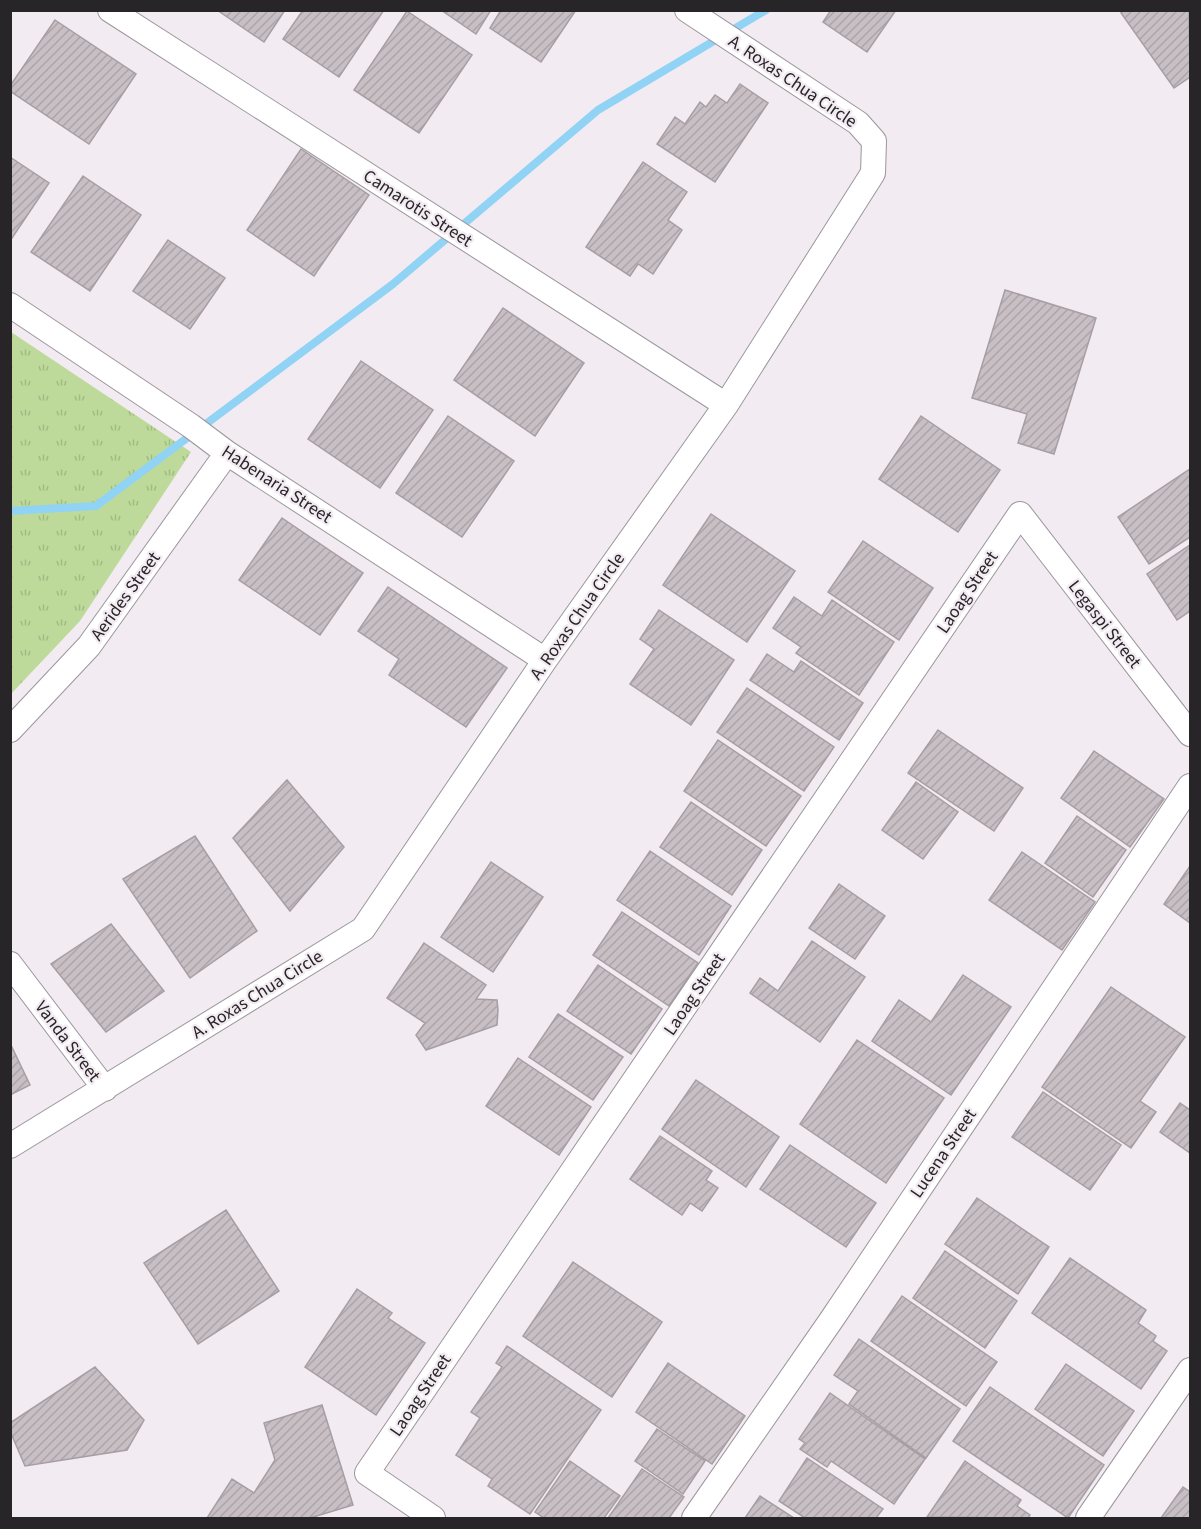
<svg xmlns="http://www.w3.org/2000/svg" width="1201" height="1529" viewBox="0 0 1201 1529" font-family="'Source Sans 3',sans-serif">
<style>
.grass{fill:url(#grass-tufts)}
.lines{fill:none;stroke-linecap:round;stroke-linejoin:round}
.stream{stroke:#91d3f5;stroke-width:8}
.building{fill:url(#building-hatch);stroke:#a69ea4;stroke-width:1.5}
.street-casing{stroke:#9c969d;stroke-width:26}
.street{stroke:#fff;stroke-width:24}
.labels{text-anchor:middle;stroke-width:4.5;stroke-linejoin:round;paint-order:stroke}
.street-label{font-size:18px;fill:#282528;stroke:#f2ebf2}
</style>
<defs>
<pattern id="grass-tufts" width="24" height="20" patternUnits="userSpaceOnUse" patternTransform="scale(1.5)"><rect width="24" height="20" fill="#bdda9a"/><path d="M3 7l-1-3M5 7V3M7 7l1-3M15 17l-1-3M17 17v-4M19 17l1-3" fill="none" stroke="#a2bb85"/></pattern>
<pattern id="building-hatch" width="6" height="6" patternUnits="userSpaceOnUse" patternTransform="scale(1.5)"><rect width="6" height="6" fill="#c8bfc5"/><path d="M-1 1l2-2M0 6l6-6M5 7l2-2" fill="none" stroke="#aca4a9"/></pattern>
</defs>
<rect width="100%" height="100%" fill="#f2ebf2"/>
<path class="grass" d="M11,332L191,452L80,621L11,694Z"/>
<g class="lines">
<path class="stream" d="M10,511L96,506L393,284L598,110L766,10"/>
</g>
<path class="building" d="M217,10H285L264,42Z
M303,10H384L339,77L283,39Z
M441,10H491L476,34Z
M501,10H576L541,62L490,28Z
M831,10H896L867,52L823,22Z
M1125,10H1189L1190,77L1174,88L1121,13Z
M407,11L472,55L419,133L354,90Z
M55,20L136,74L89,144L10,91V86Z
M740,84L768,103L715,182L657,144L675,117L685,124L700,102L706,107L715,95L727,103Z
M301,149L369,195L314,276L247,230Z
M10,157L49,183L10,241Z
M643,162L687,192L668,220L682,230L653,274L638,264L630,276L586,247Z
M83,176L141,215L90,291L31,252Z
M168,240L225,278L190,329L133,291Z
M1005,290L1096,318L1054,454L1018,443L1027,414L972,398Z
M503,308L584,363L535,436L454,380Z
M361,361L433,410L380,488L308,439Z
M448,416L514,461L462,537L396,493Z
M921,416L1000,470L958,532L879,479Z
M1190,469V537L1149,564L1118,517Z
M711,514L795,571L747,642L663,585Z
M282,518L363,573L320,635L239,580Z
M863,541L933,588L899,640L828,592Z
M1190,545V611L1177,620L1147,574Z
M388,587L507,668L466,727L389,675L399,659L358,631Z
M794,597L822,616L832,600L894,642L859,695L796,653L801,647L773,628Z
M659,610L734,660L691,725L630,684L654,649L640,639Z
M767,654L794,672L801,661L863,703L839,740L750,680Z
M747,688L834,747L804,791L717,732Z
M938,730L1023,788L994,831L908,773Z
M718,740L801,796L766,846L684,791Z
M1094,751L1164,799L1130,847L1061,798Z
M287,780L344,847L290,911L233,838Z
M916,782L958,812L923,859L882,830Z
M691,802L762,850L732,895L660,847Z
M1077,816L1126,850L1093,897L1045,863Z
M195,836L257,931L190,978L123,879Z
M650,851L731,906L699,955L617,900Z
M1022,852L1095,902L1062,950L989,900Z
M491,862L543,897L493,972L441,937Z
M1190,866V923L1164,904Z
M839,884L885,916L855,959L809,928Z
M622,912L698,963L669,1006L593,955Z
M111,924L164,991L106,1032L51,964Z
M812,941L865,977L820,1042L750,993L760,978L778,991Z
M424,943L486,985L476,999L497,1000L498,1010L497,1025L426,1050L416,1035L425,1023L387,998Z
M598,965L662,1009L631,1054L567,1011Z
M963,975L1011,1007L951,1095L872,1041L899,1000L931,1022Z
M1111,987L1185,1037L1140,1101L1156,1112L1131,1148L1042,1087Z
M558,1014L623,1057L593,1100L529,1057Z
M857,1040L944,1098L886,1183L800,1124Z
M10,1043L30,1085L10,1095Z
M518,1058L591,1107L559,1155L486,1106Z
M696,1080L779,1137L746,1187L662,1129Z
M1043,1092L1121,1145L1090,1190L1012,1137Z
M1180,1103L1190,1110V1153L1160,1132Z
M660,1136L712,1171L706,1180L718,1188L702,1211L690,1203L682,1215L630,1179Z
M790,1145L876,1203L846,1247L760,1189Z
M977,1198L1049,1247L1018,1294L945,1244Z
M226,1210L279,1291L198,1344L144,1263Z
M945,1251L1017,1301L985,1348L913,1298Z
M1070,1258L1146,1310L1138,1323L1156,1336L1153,1341L1167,1351L1141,1389L1032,1313Z
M573,1262L662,1322L612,1397L523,1336Z
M357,1289L392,1313L388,1318L425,1343L376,1415L305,1367Z
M902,1296L997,1362L966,1406L871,1341Z
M859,1339L960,1409L926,1458L849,1404L858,1391L834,1375Z
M507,1346L601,1410L530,1514L488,1486L492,1479L456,1455L480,1418L471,1412L502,1367L496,1363Z
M668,1363L745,1416L712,1464L636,1412Z
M1066,1364L1134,1411L1103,1456L1035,1409Z
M95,1367L144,1420L127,1450L25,1466L10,1431V1423Z
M990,1387L1104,1465L1068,1518L953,1441Z
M830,1393L925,1459L894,1504L831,1461L827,1467L800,1449L805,1443L799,1439Z
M322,1405L353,1505L310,1518H207L232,1479L254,1493L275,1460L264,1423Z
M657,1429L705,1461L683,1494L635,1461Z
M807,1458L883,1509L876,1518H805L779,1501Z
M570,1461L620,1496L604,1518H544L535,1512Z
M965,1461L1021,1500L1017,1506L1030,1515L1028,1518L927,1517Z
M642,1469L684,1497L669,1518H608Z
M1183,1487L1190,1492V1518H1161Z
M760,1496L794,1518H745Z"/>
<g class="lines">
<defs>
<path id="street" d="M110,10L726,405
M10,305L191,426L227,453L545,660
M10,730L89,646L227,453
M10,964L105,1089
M10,1146L363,929L545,660L726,405L873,173L874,141L858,123L687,10
M433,1518L367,1473L1020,514L1190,734
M694,1518L832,1319L1190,786
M1088,1518L1190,1370"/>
</defs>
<use href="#street" class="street-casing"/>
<use href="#street" class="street"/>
</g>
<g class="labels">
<g class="street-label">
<text transform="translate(793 81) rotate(34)" y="6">A. Roxas Chua Circle</text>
<text transform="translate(418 208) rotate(33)" y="6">Camarotis Street</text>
<text transform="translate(277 484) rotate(33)" y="6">Habenaria Street</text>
<text transform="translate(967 592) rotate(-56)" y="6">Laoag Street</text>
<text transform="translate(125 596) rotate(-54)" y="6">Aerides Street</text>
<text transform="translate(577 616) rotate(-55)" y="6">A. Roxas Chua Circle</text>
<text transform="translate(1105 624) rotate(52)" y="6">Legaspi Street</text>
<text transform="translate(257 994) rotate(-32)" y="6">A. Roxas Chua Circle</text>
<text transform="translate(694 994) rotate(-56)" y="6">Laoag Street</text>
<text transform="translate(68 1041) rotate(53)" y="6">Vanda Street</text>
<text transform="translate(943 1153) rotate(-56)" y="6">Lucena Street</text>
<text transform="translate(420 1395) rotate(-56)" y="6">Laoag Street</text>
</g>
</g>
<rect width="1201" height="1529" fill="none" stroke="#282528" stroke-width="24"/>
</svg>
